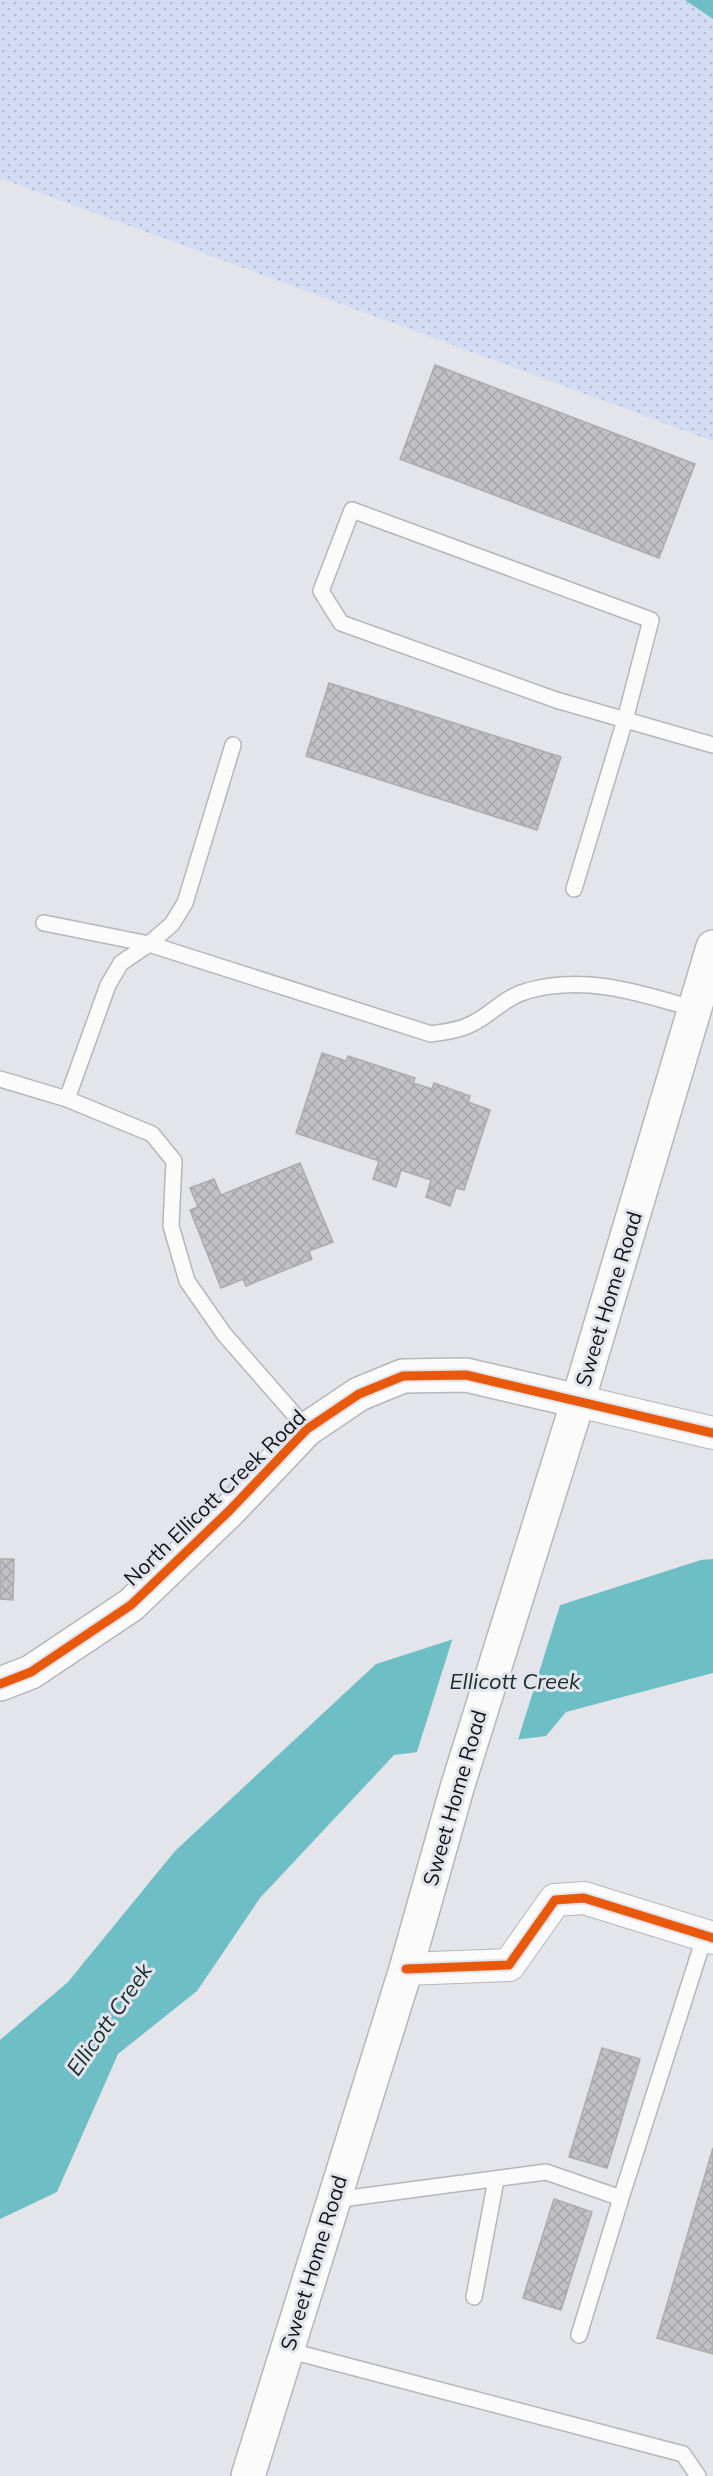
<svg xmlns="http://www.w3.org/2000/svg" width="713" height="2476" viewBox="0 0 713 2476" font-family="Mulish,sans-serif">
<style>
.grass{fill:url(#grass-dots)}
.water{fill:#6ebec6}
.pier{fill:#e4e5ea}
.building{fill:url(#building-cross-hatch);stroke:#acabad;stroke-width:1.5}
.lines{fill:none;stroke-linecap:round;stroke-linejoin:round}
.service-casing{stroke:#b5b6ba;stroke-width:18}
.minor-casing{stroke:#b5b6ba;stroke-width:34}
.tertiary-casing{stroke:#b5b6ba;stroke-width:36}
.secondary-casing{stroke:#b5b6ba;stroke-width:36}
.service{stroke:#fbfbfc;stroke-width:15}
.minor{stroke:#fbfbfc;stroke-width:32}
.tertiary{stroke:#fbfbfc;stroke-width:33}
.secondary{stroke:#fbfbfc;stroke-width:33}
.cycleway-casing{stroke:#e2e4ec;stroke-width:13}
.cycleway{stroke:#e8590c;stroke-width:9}
.labels{text-anchor:middle;stroke-width:6;stroke-linejoin:round;paint-order:stroke}
.street-label{font-size:21px;fill:#131417;stroke:#e2e4ec}
.water-label{font-size:22px;font-style:italic;fill:#192d2f;stroke:#e2e4ec}
</style>
<defs>
<pattern id="grass-dots" width="8" height="8" patternUnits="userSpaceOnUse" patternTransform="scale(1.5)"><rect width="8" height="8" fill="#d4dcf4"/><path d="M2 2h.1M6 6h.1" fill="none" stroke="#b5bcd0" stroke-width="1.8" stroke-linecap="round"/></pattern>
<pattern id="building-cross-hatch" width="8" height="8" patternUnits="userSpaceOnUse" patternTransform="scale(1.5)"><rect width="8" height="8" fill="#c2c2c4"/><path d="M0 0l8 8M0 8l8-8" fill="none" stroke="#a6a6a8"/></pattern>
</defs>
<rect width="100%" height="100%" fill="#e4e5ea"/>
<path class="grass" d="M0,0H685L713,19V441L0,178Z"/>
<path class="water" d="M685,0H713V19Z
M713,1559V1673L566,1712L546,1736L394,1755L260,1898L197,1991L118,2054L57,2192L0,2219V2040L68,1982L175,1851L376,1664L701,1560Z"/>
<path class="pier" d="M561,1602L517,1743L416,1755L453,1637Z"/>
<path class="building" d="M435,365L695,464L659,558L400,459Z
M329,683L561,757L537,830L306,756Z
M322,1053L346,1061L348,1056L415,1078L413,1083L432,1089L434,1083L470,1096L468,1102L490,1110L464,1190L456,1188L450,1206L426,1197L431,1180L401,1170L396,1187L373,1179L379,1161L296,1133Z
M300,1163L333,1242L309,1251L312,1259L246,1286L243,1279L221,1288L190,1210L198,1207L190,1188L214,1179L221,1195Z
M0,1559H14L13,1600L0,1599Z
M602,2048L640,2059L607,2168L569,2157Z
M713,2148V2354L657,2338Z
M554,2199L592,2212L561,2310L523,2298Z"/>
<g class="lines">
<defs>
<path id="service" d="M574,889L625,720L651,620L352,510L321,591L341,623L556,700L713,745
M44,923L149,944L431,1034C442,1032 456,1031 467,1026C488,1018 504,997 527,991C584,974 640,993 695,1009
M0,1079L67,1099L152,1134L174,1161L171,1226L187,1281L224,1334L307,1429
M67,1099L108,985L121,963L149,944L172,924L185,903L233,745
M334,2200L546,2172L621,2198L705,1935
M474,2297L496,2180
M579,2335L621,2198
M287,2350L683,2454L698,2476"/>
<path id="minor" d="M578,1401L713,1433
M406,1969L509,1965L555,1900L584,1898L713,1938"/>
<path id="tertiary" d="M0,1684L31,1672L131,1605L230,1510L307,1429L359,1394L403,1376L466,1375L578,1401"/>
<path id="secondary" d="M248,2476L406,1969L457,1788L578,1401L713,947"/>
</defs>
<use href="#service" class="service-casing"/>
<use href="#minor" class="minor-casing"/>
<use href="#tertiary" class="tertiary-casing"/>
<use href="#secondary" class="secondary-casing"/>
<use href="#service" class="service"/>
<use href="#minor" class="minor"/>
<use href="#tertiary" class="tertiary"/>
<use href="#secondary" class="secondary"/>
<defs>
<path id="cycleway" d="M0,1684L31,1672L131,1605L230,1510L307,1429L359,1394L403,1376L466,1375L713,1433
M406,1969L509,1965L555,1900L584,1898L713,1938"/>
</defs>
<use href="#cycleway" class="cycleway-casing"/>
<use href="#cycleway" class="cycleway"/>
</g>
<g class="labels">
<g class="street-label">
<text transform="translate(609 1299) rotate(-73)" y="7">Sweet Home Road</text>
<text transform="translate(215 1498) rotate(-44)" y="7">North Ellicott Creek Road</text>
<text transform="translate(455 1798) rotate(-74)" y="7">Sweet Home Road</text>
<text transform="translate(314 2263) rotate(-73)" y="7">Sweet Home Road</text>
</g>
<g class="water-label">
<text x="515" y="1689">Ellicott Creek</text>
<text transform="translate(109 2019) rotate(-55)" y="8">Ellicott Creek</text>
</g>
</g>
</svg>
